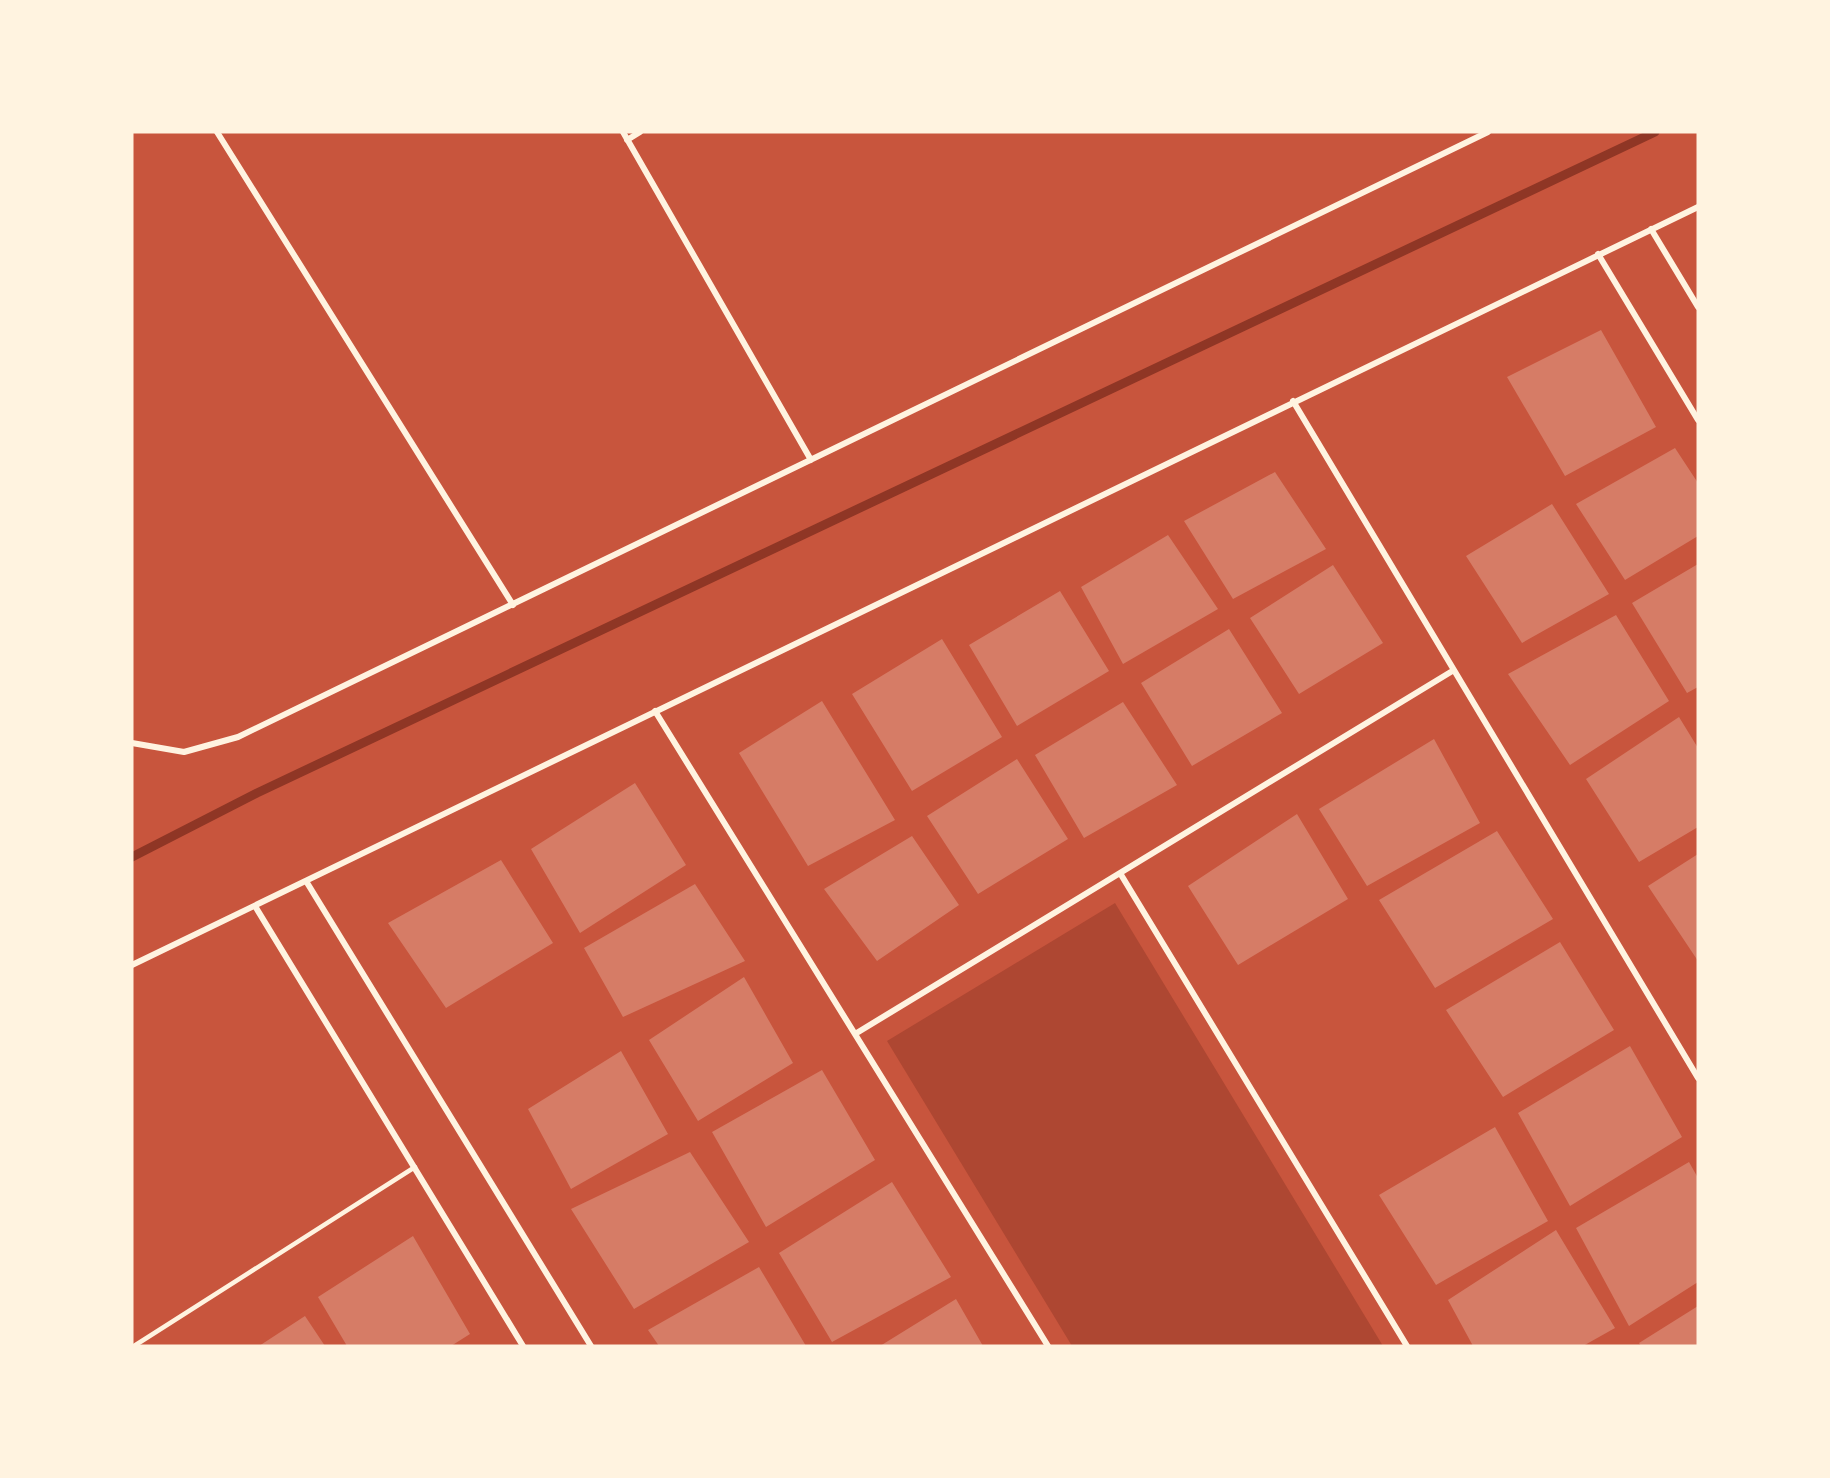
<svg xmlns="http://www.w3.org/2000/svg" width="1830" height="1478" viewBox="0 0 1830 1478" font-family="Helvetica,sans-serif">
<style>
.green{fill:#ae4732}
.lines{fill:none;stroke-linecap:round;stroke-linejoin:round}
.stream{stroke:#8f3625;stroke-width:9}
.building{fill:#d67c66}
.service{stroke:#fff3e0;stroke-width:4.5}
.minor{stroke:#fff3e0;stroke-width:6}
</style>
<rect width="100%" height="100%" fill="#c8553d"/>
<path class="green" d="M1115,903L1383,1346H1072L887,1041Z"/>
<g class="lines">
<path class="stream" d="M132,857L257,793L1655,132"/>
</g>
<path class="building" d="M1601,330L1656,427L1565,476L1507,377Z
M1675,448L1698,483V536L1625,580L1576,504Z
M1275,472L1326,549L1233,599L1184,521Z
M1552,504L1609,594L1522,643L1466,556Z
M1168,535L1218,609L1123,664L1081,587Z
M1698,564V687L1687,693L1632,603Z
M1333,565L1383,643L1299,694L1250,618Z
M1060,591L1109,671L1017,726L969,645Z
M1616,615L1669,701L1570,765L1508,674Z
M1229,629L1282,713L1192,766L1141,683Z
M942,639L1002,737L912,791L852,694Z
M822,701L895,820L808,866L739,753Z
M1123,702L1177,785L1084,838L1035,755Z
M1679,717L1698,748V827L1639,862L1586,779Z
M1434,739L1480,823L1367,886L1319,809Z
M1017,759L1068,839L978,894L927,816Z
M635,783L686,865L580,933L531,849Z
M1297,814L1348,899L1238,965L1188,886Z
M1497,831L1553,919L1435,988L1379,900Z
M912,836L959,905L877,961L824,889Z
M1698,854V961L1648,886Z
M501,860L553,943L446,1008L388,923Z
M695,884L745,961L623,1017L584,948Z
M1560,942L1614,1030L1503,1097L1446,1010Z
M744,977L793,1063L698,1121L649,1040Z
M1630,1046L1682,1137L1570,1206L1518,1113Z
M621,1051L668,1134L571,1189L528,1109Z
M822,1070L875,1160L766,1227L712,1132Z
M1495,1127L1548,1221L1436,1285L1379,1195Z
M690,1152L749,1242L634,1309L571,1209Z
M1689,1162L1698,1178V1282L1629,1326L1576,1228Z
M892,1182L951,1277L832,1342L779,1253Z
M1556,1230L1615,1328L1583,1346H1473L1448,1300Z
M413,1236L470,1334L451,1346H347L318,1297Z
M759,1267L806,1346H659L648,1330Z
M956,1299L983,1346H880Z
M1698,1306V1346H1641L1639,1343Z
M305,1316L325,1346H259Z"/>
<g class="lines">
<path class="service" d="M134,1346L415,1167"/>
<path class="minor" d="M217,132L513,605
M623,132L811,460
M627,140L640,132
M1651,229L1698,307
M1598,254L1698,420
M1293,401L1698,1078
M655,711L1048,1346
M132,743L184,752L238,737L1488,132
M1120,873L1407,1346
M306,881L591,1346
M255,906L523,1346
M132,965L1698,207
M855,1034L1454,670"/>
</g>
<rect width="1830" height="1478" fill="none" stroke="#fff3e0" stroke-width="267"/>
</svg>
